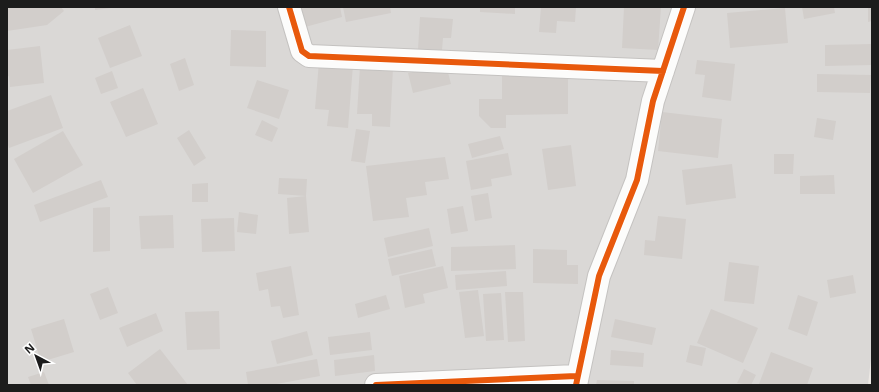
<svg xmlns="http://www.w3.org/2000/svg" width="879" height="392" viewBox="0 0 879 392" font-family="'Open Sans',sans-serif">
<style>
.residential{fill:#dad8d6}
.building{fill:#d2cecb}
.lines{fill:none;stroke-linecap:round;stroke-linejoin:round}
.minor-casing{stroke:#c4c2c0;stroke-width:24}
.minor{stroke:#fcfcfb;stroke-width:22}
.cycleway-casing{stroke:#fff;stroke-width:8}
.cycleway{stroke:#e8590c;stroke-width:6}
</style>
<rect width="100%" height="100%" fill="#ece8e4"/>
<path class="residential" d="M7,7H872V350L868,385H7Z"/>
<path class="building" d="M7,7H61L64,11L47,25L7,31Z
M95,7H111V8L95,10Z
M300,7H340L342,17L305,27Z
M343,7H390L391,13L346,22Z
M480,7H515V14L480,12Z
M541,7H576L575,22L557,21L556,33L539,32Z
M624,7H661L658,50L622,48Z
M802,7H834L835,13L804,19Z
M868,7H872V21L868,22Z
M785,8L788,43L730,48L727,13Z
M420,17L453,19L451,38H443L442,50L418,49Z
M130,25L142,56L110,68L98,38Z
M231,30L266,31V67L230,66Z
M872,44V65L825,66V45Z
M40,46L44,83L10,87L9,76L7,77V50Z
M185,58L194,85L179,91L170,64Z
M697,60L735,64L731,101L702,97L705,75L695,74Z
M319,62L353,65L348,128L327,126L329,110L315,109Z
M446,65L451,84L413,93L408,73Z
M360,66L393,68L390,127L372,126V114H357Z
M112,71L118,88L101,94L95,78Z
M502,73H568V114L506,115V128H491L479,116V99H502Z
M817,74L871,75L870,93L817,92Z
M257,80L289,90L279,119L247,108Z
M143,88L158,124L126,137L110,102Z
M51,95L63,128L9,148L7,142V111Z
M662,112L722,119L718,158L658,151Z
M817,118L836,121L833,140L814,137Z
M262,120L278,128L272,142L255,135Z
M356,129L370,131L365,163L351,161Z
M189,130L206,158L194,166L177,138Z
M63,131L83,165L33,193L14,159Z
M500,136L504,149L472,158L468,144Z
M571,145L576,186L548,190L542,149Z
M508,153L512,175L491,179L492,186L471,190L466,161Z
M774,154H794L793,174H774Z
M445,157L449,179L425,182L427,195L406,198L409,217L373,221L366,166Z
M732,164L736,198L686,205L682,170Z
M834,175L835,194H800V176Z
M279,178L307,179L306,196L278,194Z
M101,180L108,197L40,222L34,205Z
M208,183V202H192V184Z
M488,193L492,218L475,221L471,196Z
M306,196L309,232L289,234L287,198Z
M463,206L468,231L451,234L447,209Z
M110,207V251L93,252V208Z
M239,212L258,215L256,234L237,232Z
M173,215L174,248L141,249L139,216Z
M658,216L686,219L682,259L644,255L645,240L655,241Z
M234,218L235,251L202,252L201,219Z
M429,228L433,246L388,257L384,238Z
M515,245L516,269L451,271V247Z
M432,249L436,266L392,276L388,259Z
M533,249L567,250V265H578V284L533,283Z
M729,262L759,266L754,304L724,301Z
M291,266L299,315L283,318L280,306L271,307L268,289L259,291L256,273Z
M443,266L448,288L423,294L425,303L405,308L399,276Z
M506,271L507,286L456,290L455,275Z
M853,275L856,293L830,298L827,280Z
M108,287L118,313L100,320L90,294Z
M478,290L484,336L465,338L459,292Z
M505,292H523L525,341L508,342Z
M501,293L504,340L486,341L483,294Z
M386,295L390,309L358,318L355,304Z
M798,295L818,302L807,336L788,329Z
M711,309L758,328L743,363L697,343Z
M219,311L220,349L187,350L185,312Z
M156,313L163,331L127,347L119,328Z
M64,319L74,352L41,362L31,329Z
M615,319L656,328L652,345L611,337Z
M307,331L313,355L277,364L271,341Z
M370,332L372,350L330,355L328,337Z
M690,345L706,348L702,366L686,362Z
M160,349L188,385H137L128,373Z
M611,350L644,353L643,367L610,365Z
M771,352L813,368L807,385L759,384Z
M374,355L375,371L335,376L334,360Z
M317,359L320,376L271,385H248L246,372Z
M744,369L756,375L751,385L737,383Z
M44,372L49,385H31L28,377Z
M597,380L634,381V385H596Z"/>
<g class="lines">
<defs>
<path id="minor" d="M289,7L302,51L309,56L663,71
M376,385L576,376
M576,385L599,276L637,180L653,101L684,7"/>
</defs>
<use href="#minor" class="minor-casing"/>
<use href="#minor" class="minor"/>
<defs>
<path id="cycleway" d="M289,7L302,51L309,56L663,71
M376,385L576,376
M576,385L599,276L637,180L653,101L684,7"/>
</defs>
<use href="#cycleway" class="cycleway-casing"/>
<use href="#cycleway" class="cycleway"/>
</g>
<rect width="879" height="392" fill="none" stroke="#1c1c1c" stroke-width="16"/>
<g transform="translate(36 356) rotate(319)" stroke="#ffffff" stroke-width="3" paint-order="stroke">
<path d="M0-3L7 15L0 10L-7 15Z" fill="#1c1c1c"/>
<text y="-6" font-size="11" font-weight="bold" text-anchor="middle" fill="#1c1c1c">N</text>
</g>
</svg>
